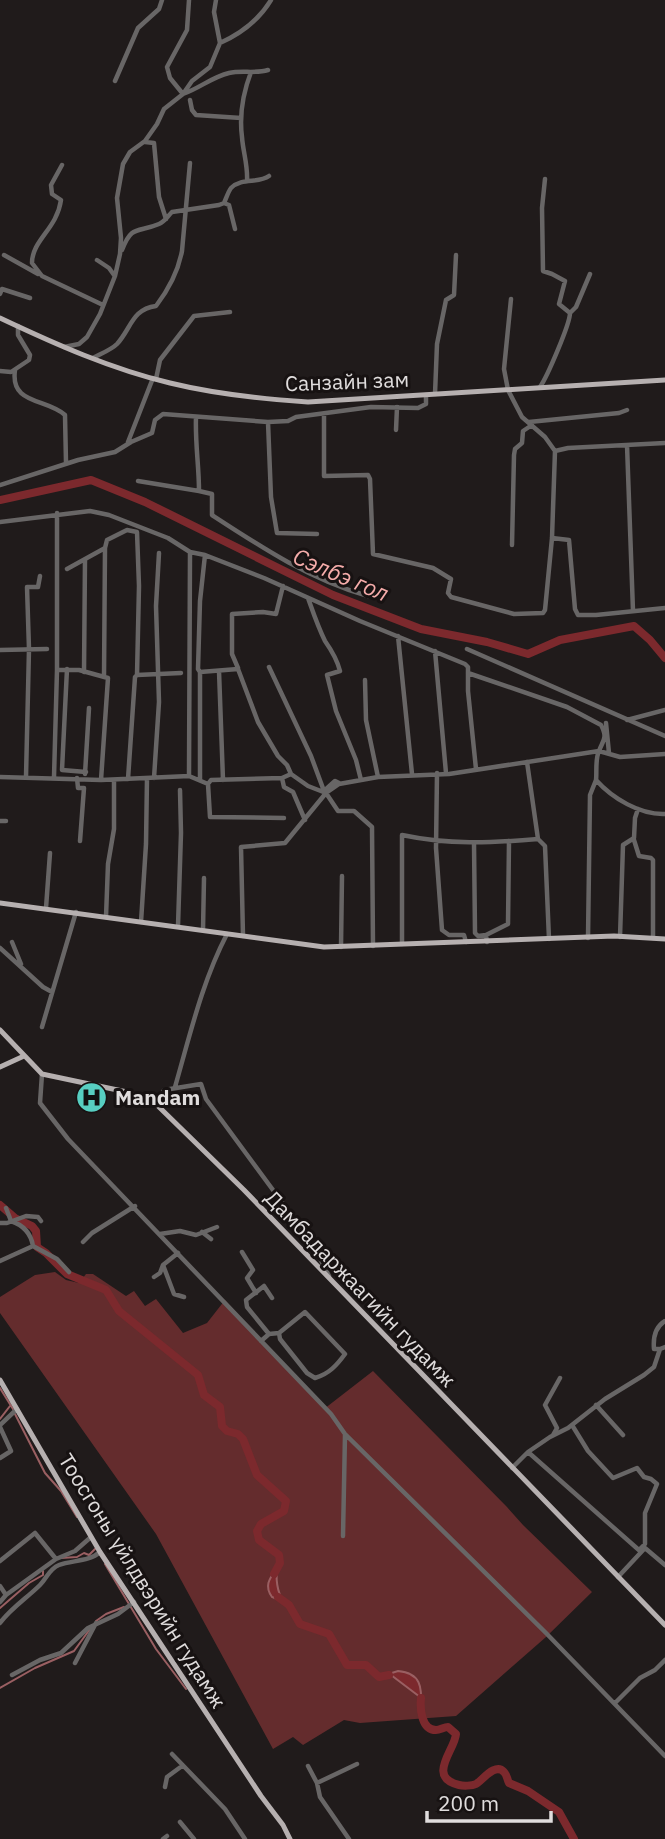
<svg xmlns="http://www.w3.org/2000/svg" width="665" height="1839" viewBox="0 0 665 1839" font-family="'IBM Plex Sans',sans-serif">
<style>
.green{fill:#642c2d}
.water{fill:#7c292d;stroke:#9a5f62;stroke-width:2}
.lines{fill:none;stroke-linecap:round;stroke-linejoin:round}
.stream{stroke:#9a5f62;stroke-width:2}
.river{stroke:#7c292d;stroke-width:8}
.minor{stroke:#686666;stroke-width:4.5}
.major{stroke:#b6b0b0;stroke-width:5}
.labels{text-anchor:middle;stroke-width:6;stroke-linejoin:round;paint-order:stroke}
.street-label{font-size:21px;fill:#e0dddd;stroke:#171212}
.poi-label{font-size:21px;font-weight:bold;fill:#e0dddd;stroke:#171212;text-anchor:start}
.water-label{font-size:23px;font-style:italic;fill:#f5acaa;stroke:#171212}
</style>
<rect width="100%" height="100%" fill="#201b1b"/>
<path class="green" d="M55,1272L66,1280L79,1283L86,1274H93L126,1296L134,1291L145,1306L156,1299L183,1333L207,1323L225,1300L324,1409L373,1371L507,1507L523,1525L592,1592L546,1637L456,1716L360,1723L344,1720L303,1745L293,1737L273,1749L156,1534L0,1313V1297L35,1275Z"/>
<path class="water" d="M278,1566C275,1577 277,1593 284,1602L272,1597C263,1585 271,1577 278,1566Z
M398,1671C421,1673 422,1687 421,1707L420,1697L391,1675L379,1677Z"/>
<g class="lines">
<path class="stream" d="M0,1388L13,1409
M15,1414L45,1473L61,1491L77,1517
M0,1419L10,1406
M61,1558L77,1557L84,1553L89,1555L95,1549
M105,1564L156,1649L186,1689
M0,1608L29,1583L43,1575V1571
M96,1621L106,1614L124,1607
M0,1688L35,1668L74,1651L90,1629"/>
<path class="river" d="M0,500L91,480L145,502L333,595L421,629L487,642L528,654L560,640L634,626L650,640L665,658
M0,1205L15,1218L32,1226L36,1231L37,1247L46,1253L67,1274L106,1290L119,1311L198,1375L204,1395L220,1407L222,1426L227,1431L238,1434L243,1439L257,1475L286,1501L284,1511L261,1524L257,1531L259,1540L279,1555L280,1563L274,1574
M278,1597L289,1605L300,1624L329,1634L347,1665H366L379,1677L389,1675
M421,1698C420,1708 421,1730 436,1730C440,1730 444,1727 448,1727L456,1734C455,1750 426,1777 459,1785C463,1786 472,1786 476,1784C482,1781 495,1762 504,1772C507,1775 507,1779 509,1783L528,1791L559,1812L574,1839"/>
<path class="minor" d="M189,0L187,30L167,67L170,78L183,94C200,88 212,77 229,73C242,70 255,74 268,70
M216,0L214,12L220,43
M115,81L138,28L159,9L162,0
M190,100L192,110L196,115L241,118
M145,142L154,143L159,197L166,219
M62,165L51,185L52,194L61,200C57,229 32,240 32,263L42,276L103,305
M247,181C248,165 243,152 242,137C239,114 243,93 251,72
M224,203L229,205L235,229
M122,250C132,224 138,233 159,224C164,222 167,217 172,212L219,205L224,203C226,199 228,192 231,188C242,177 258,184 269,176
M4,255L38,274
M97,260L109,268L114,275
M0,294L2,289L30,298
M511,299L504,369L508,390L522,417L545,437L555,451L568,448L665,443
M570,313L576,307L590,274
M64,347L79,344L87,337L100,314L115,276L120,254L121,238L117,198L123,164L130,152L145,141L157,124L164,109L183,94L192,81L210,67L220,43C240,34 259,20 271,0
M93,358C100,354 111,350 117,344C131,329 132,309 156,306C169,289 178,272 182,251L190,163
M15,370C10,405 46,398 65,415L66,463
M0,371L11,372L29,360L30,355L18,335V326
M156,379L160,360L194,316L230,312
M540,387C547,377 570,324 570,313L559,304L565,281L552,274L543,271L542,208L545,179
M435,394L437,344L446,300L454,295L456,255
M324,414V476L368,475L370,479L373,554L433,568L451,579L448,593L451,597L514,614L543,613L545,610L552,538L555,451
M268,422L271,497L277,533L317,534
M529,422L619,413L627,410
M396,430L397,407
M128,442L153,378
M627,445L633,611
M138,481L199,491C199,466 195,443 196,417
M0,485L78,460L115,452L131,442L152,433L155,420L163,414L268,422L288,421L296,417L371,407L418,408L426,404V395
M199,491L212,494V515C261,547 311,580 368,596
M57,513V670H79L108,678L101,780
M0,522L90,511L109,515L168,538L190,552L205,555L264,578L360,621L465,664L468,667V691L476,769
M552,538L569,540L575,609L578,615H596L665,608
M512,545L514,455L515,449L522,443L523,431L532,425
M67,569L105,548L107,540L127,530L137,532L139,586L137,675L135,677L128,779
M308,598C313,612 318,627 325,641C332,651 337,659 340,671L327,675L336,711L356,760L361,780
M398,636L412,774
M467,649L665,736
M0,650L47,649
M435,651L446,773
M269,667L311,756L324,791L335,781L339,783
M238,668L232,654V614L263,612L276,614L283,586
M67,669L62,770L86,772
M219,671L223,780
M84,672L85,559
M200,672L238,669L258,722L278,756L287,765L291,774L308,786L326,793L338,811H354L372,827L373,946
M468,673L567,707L601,725C608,738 603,740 599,751C595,759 597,772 596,780C612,798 640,815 665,814
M137,675L181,673
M104,677L105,548
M365,680L366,720L378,777
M627,720L665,710
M606,723L609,753
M437,773L436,848L442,930L449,935H464L466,942
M85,774L89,708
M189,776L190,552
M0,777L101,780L189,776L208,784L210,817L284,818
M26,777L29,649L27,587H38L40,576
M54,777L57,670
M77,778L78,788H84L80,841
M154,778L159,702L156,606L159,553
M282,778L284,787L293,792L305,820
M200,780V672L198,669L200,601L205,555
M208,784L211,780L282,778L291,774
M0,821H6
M538,839L545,846L549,939
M634,840L639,856L651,858L653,860V938
M474,843L475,933L478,936L486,935
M46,908L50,853
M106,917L108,864L114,829V780
M141,922L146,844L147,778
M178,926L181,833L180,790
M203,930L204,878
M243,936L241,847L285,843L326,793L339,784L378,777L449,774L599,751L620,757L665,754
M620,937L623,845L634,838L635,818L638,809
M588,938L590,795L596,780
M12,942L21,964
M487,942L486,935L508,924L509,841
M402,944V835C449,845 490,843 538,839L527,762
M341,947L342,876
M0,948L43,987L52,992
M42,1027L76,912
M42,1074L40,1103L68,1139L331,1414L345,1434L546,1633L665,1756
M175,1087C190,1035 202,982 227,934
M158,1106L164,1090L201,1084L206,1099L312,1243L329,1276
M6,1208L11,1221C23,1225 31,1234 33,1246L57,1259L69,1272
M0,1223H7L26,1216L38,1217L41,1221
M202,1232L211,1239
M160,1234L180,1231L196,1235L217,1227
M83,1242L92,1233L135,1206
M242,1252L253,1270L247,1278L256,1293
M0,1261L33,1246
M163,1265L174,1294L184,1297
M154,1277L160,1273L163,1265L178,1253
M269,1334L247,1307L246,1300L264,1286L272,1298
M261,1341L269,1334L279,1333L305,1312L345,1354C337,1365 329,1374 315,1378L307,1373L280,1339L279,1333
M660,1349H654C653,1338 655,1327 665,1321
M596,1405L623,1435
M0,1425L17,1409
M572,1425L588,1451L613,1478L637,1468L644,1477L651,1479L657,1484L645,1513V1544L639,1550
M0,1427L11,1451L0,1458
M553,1435L557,1428L545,1405L560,1378
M528,1452L550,1437L568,1428L605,1399L644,1375L654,1367L660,1349L665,1347
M512,1468L528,1452L640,1551
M343,1536L345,1435
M0,1561L35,1533L56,1559
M618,1577L645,1548L665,1565
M0,1586L6,1595L0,1602
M6,1595L56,1559L75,1551L91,1537
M0,1623C11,1608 27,1598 40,1585C47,1578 49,1569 59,1565C72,1560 89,1562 100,1552
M75,1663L96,1623
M12,1675L40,1660L61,1653L88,1628L118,1614L134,1602
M615,1703L640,1678L655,1670L665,1660
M172,1754L225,1809L245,1839
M308,1766L317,1783L320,1797L349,1839
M317,1783L357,1764
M165,1787L167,1777L182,1766
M180,1822L194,1839
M163,1839L167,1836"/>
<path class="major" d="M0,318C55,344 111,369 170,383C215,394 262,399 308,402L665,380
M0,903L324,947L614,936L665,939
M0,1030L42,1074L127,1092L158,1106L244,1190L665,1625
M0,1067L24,1056
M0,1380L100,1552L261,1796L283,1825L290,1839"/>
</g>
<defs>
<symbol id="hospital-disc" viewBox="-11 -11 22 22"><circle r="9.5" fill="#57cec1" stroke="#171212"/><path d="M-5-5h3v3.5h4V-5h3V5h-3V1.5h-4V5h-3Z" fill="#111"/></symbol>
</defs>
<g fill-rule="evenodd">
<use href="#hospital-disc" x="74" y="1080" width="35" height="35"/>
</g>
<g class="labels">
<g class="street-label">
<text transform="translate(347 382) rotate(-2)" y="7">Санзайн зам</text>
<text transform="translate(360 1289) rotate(46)" y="7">Дамбадаржаагийн гудамж</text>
<text transform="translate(142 1581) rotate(58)" y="7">Тоосгоны үйлдвэрийн гудамж</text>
</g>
<g class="poi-label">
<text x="115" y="1105">Mandam</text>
</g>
<g class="water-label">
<text transform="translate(341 575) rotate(23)" y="8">Сэлбэ гол</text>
</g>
</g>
<path d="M427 1811v10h124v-10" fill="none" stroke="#e0dddd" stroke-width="3.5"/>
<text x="438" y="1811" font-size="21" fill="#e0dddd" stroke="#171212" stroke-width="5" paint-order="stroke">200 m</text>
</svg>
